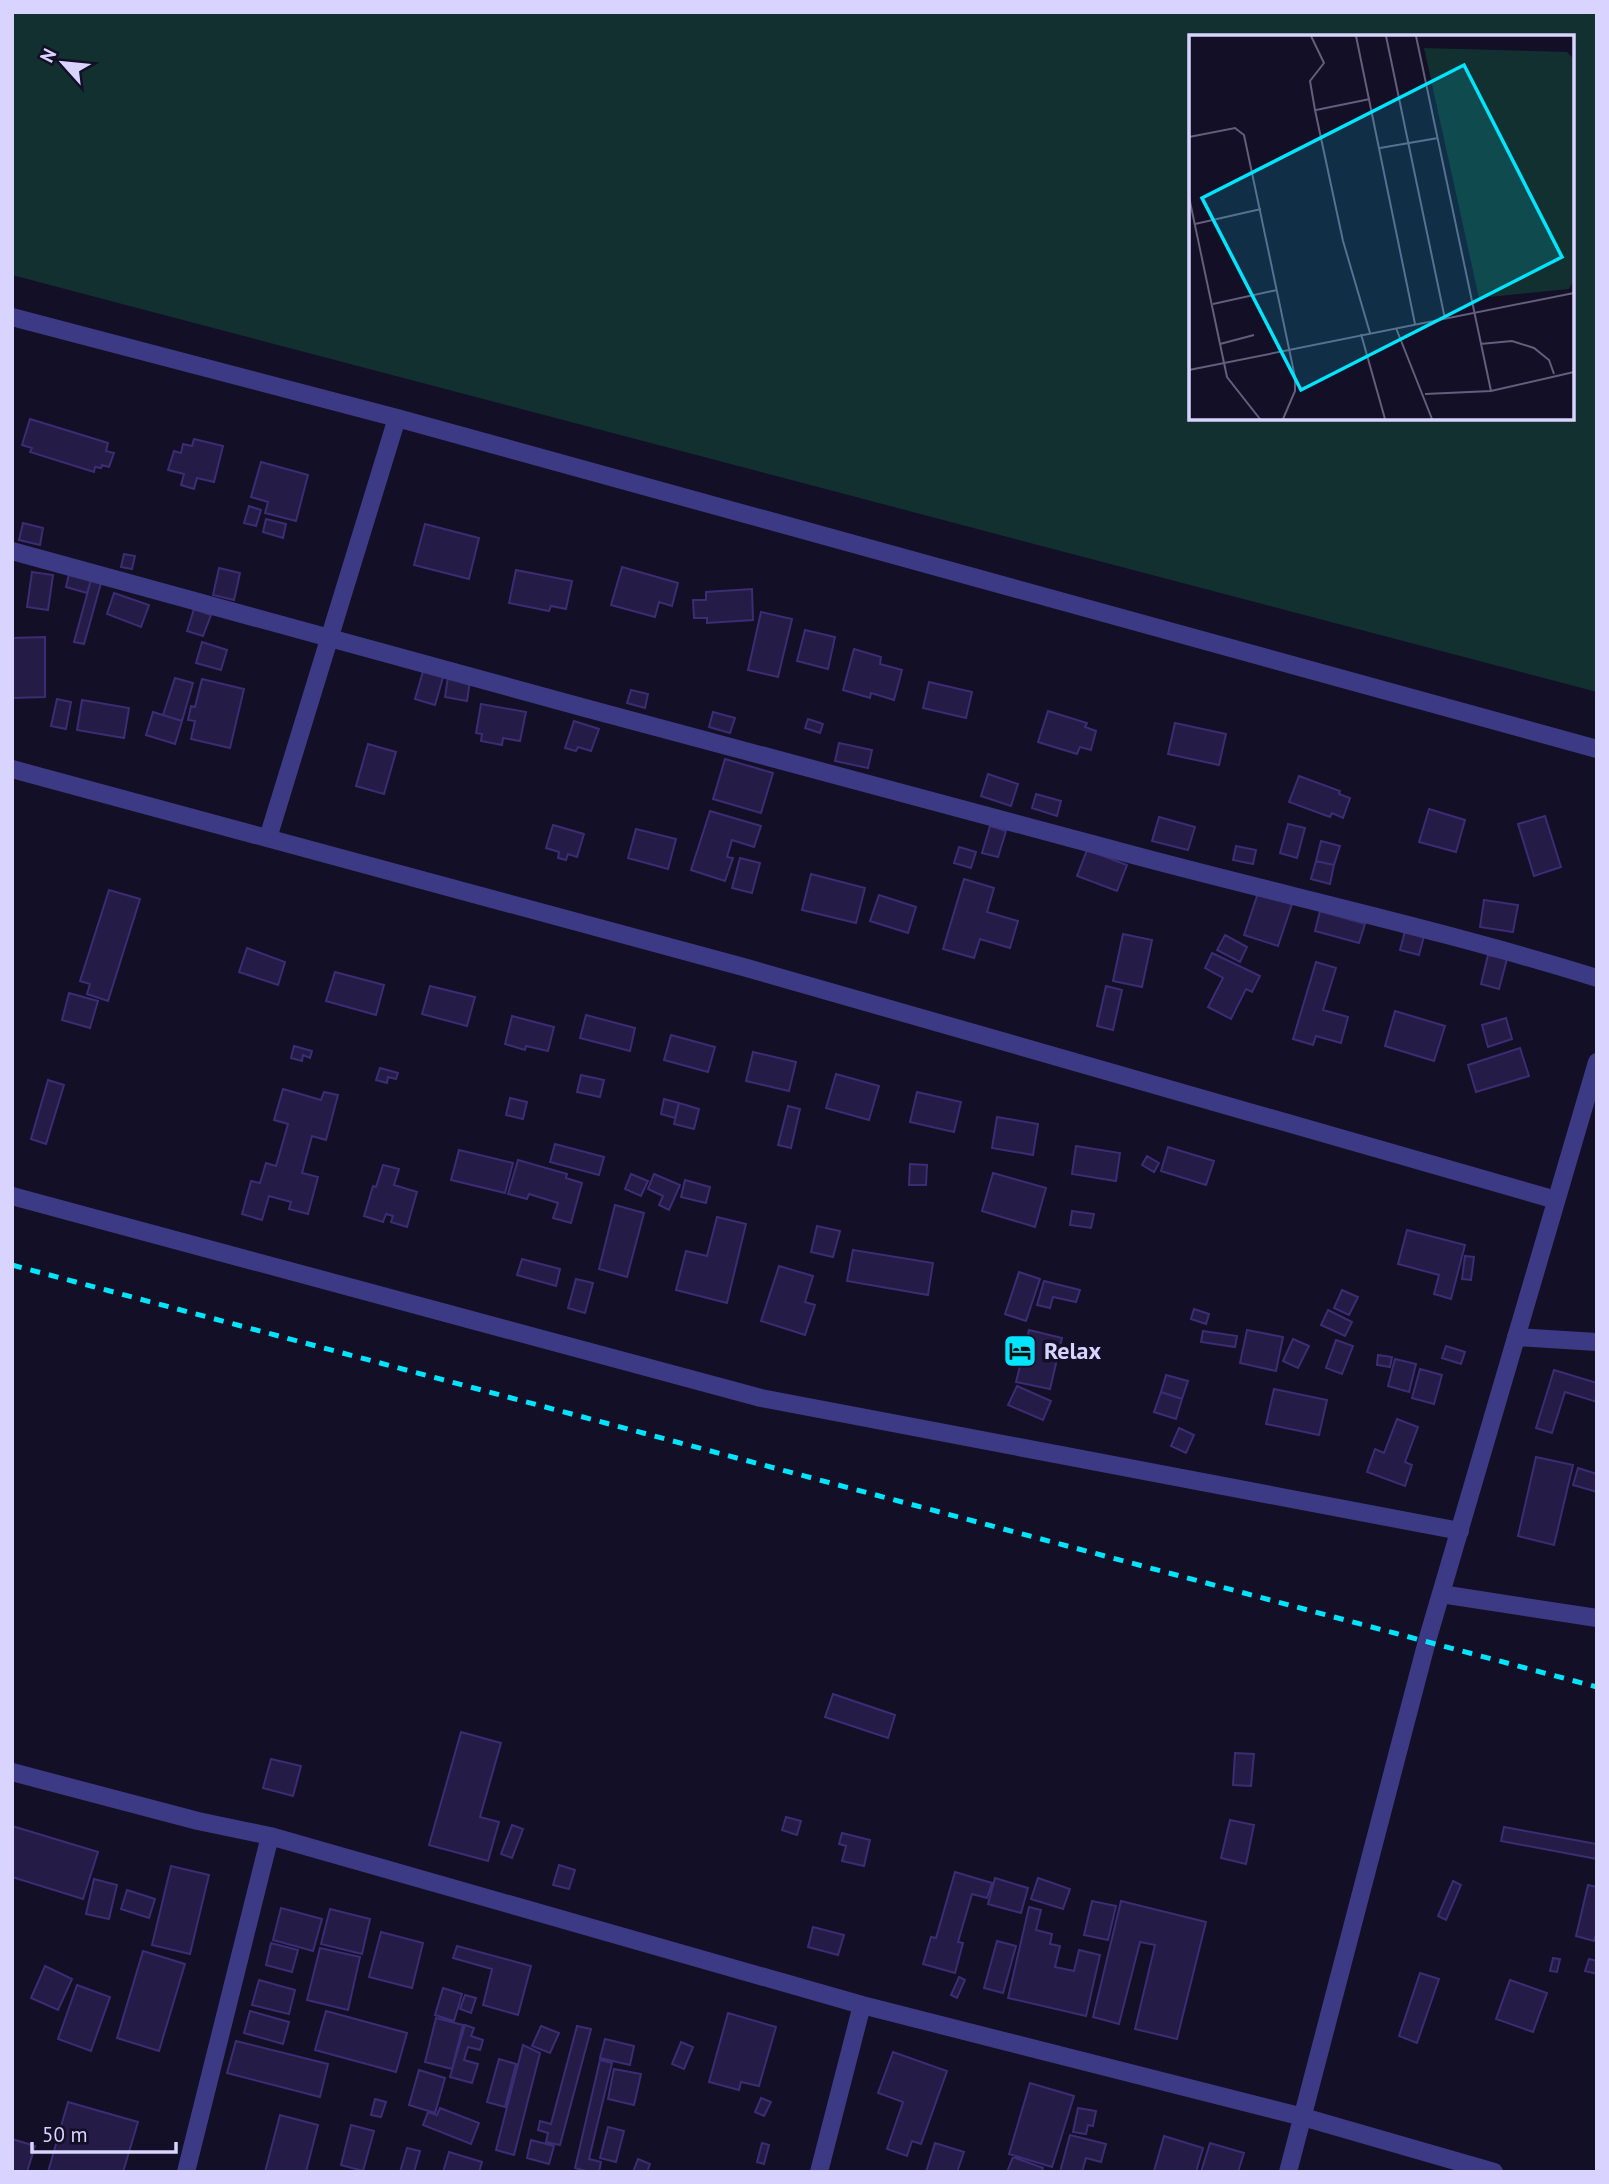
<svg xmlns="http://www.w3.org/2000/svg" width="1609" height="2184" viewBox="0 0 1609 2184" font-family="'PT Sans',sans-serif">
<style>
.green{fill:#12302f;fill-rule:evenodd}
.building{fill:#241b47;stroke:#3b2d73;stroke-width:2}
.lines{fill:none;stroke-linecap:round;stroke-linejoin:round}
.minor{stroke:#3d3a85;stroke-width:18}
.tertiary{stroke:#3d3a85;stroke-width:18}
.rail{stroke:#00e5ff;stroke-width:5;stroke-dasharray:10 9;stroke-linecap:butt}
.labels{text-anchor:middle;stroke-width:7;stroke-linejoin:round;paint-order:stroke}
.poi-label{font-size:24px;font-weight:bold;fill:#d9d4ff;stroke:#130f26;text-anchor:start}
.inset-road{fill:none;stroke:#625e7d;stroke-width:2}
.view{fill:#00e5ff;fill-opacity:0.15;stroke:#00e5ff;stroke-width:3.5}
.inset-edge{fill:none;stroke:#d9d4ff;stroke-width:3.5}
</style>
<rect width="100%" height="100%" fill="#130f26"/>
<path class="green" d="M12,12H1597V692L12,275ZM1191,37H1572V418H1191Z"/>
<path class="building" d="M30,419L108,443L106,451L114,453L109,467L102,465L101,468L95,467L94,472L30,452L32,448L22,445Z
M194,439L223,446L214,482L197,478L194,489L181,485L184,474L168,470L174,451L181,453L183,444L192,446Z
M261,462L308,475L296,521L265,513L268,502L251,497Z
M249,506L261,510L256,526L244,523Z
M266,519L286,524L283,538L263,532Z
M23,523L43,528L40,545L19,540Z
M425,524L479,538L469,579L414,565Z
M124,554L135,556L132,569L121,567Z
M622,567L678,583L672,606L659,602L655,617L611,605Z
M219,568L240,573L234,600L213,595Z
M516,570L572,581L566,609L551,606L549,611L509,603Z
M32,572L53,575L48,610L27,607Z
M69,574L91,580L87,593L66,587Z
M91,580L101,583L84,644L74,642Z
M752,589L753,620L707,623V618H694L693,600H706V592Z
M114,593L149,605L141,627L107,614Z
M194,609L211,615L203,636L187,631Z
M761,612L792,619L778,677L748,670Z
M805,630L835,637L828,669L797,661Z
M45,637V697L12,698V638Z
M202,642L227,650L221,670L196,663Z
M854,649L881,657L880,664L902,670L894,700L871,693L870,698L843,690Z
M424,668L444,674L435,705L415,699Z
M448,677L470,681L467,701L445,697Z
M175,678L193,683L182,721L163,715Z
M202,679L244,689L230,748L191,739L195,721L188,720L191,706L195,707Z
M929,682L972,692L966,718L923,708Z
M631,690L648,694L645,708L627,703Z
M57,699L71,702L66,729L51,726Z
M82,700L129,708L124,738L77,730Z
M481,704L526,712L520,741L503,738L502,745L481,741L482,734L476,733Z
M1048,711L1087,723L1085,727L1096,731L1091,750L1080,747L1077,754L1038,742Z
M153,712L182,721L175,744L146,735Z
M713,712L735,718L730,733L709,727Z
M808,719L823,724L820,733L805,728Z
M574,721L599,729L591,751L578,747L576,751L565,748Z
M1175,723L1226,734L1219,765L1168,754Z
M839,743L872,750L868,768L835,761Z
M368,744L396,752L384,794L356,786Z
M725,759L773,773L761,813L713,799Z
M988,774L1018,784L1011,806L981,796Z
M1299,776L1340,791L1339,794L1350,798L1343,818L1332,813L1330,817L1289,802Z
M1036,794L1061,801L1057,816L1032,808Z
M1429,809L1465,820L1456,852L1419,842Z
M710,811L761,826L754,847L732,840L727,857L733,858L725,881L691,870Z
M1545,816L1561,867L1534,876L1518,824Z
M1159,817L1195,827L1188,850L1152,841Z
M1288,824L1305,828L1297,858L1280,853Z
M553,825L584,834L577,857L568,854L566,860L558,858L559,852L546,848Z
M990,826L1006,831L998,857L982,853Z
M636,829L676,839L668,869L628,858Z
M1321,841L1340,846L1334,865L1316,861Z
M1236,846L1256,850L1253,864L1233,860Z
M959,847L976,852L971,868L954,863Z
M1087,850L1127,865L1117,891L1077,876Z
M740,858L760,863L752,893L732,888Z
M1316,861L1334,865L1330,884L1311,879Z
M811,874L865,888L856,923L802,910Z
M964,879L994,888L987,912L1018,921L1010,948L980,939L974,958L943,949Z
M109,890L140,899L108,1001L87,994L90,984L80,981Z
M1258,893L1292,904L1278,946L1244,935Z
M879,895L916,907L908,933L870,921Z
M1484,900L1518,905L1513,932L1480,927Z
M1320,911L1365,924L1359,943L1315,931Z
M1405,931L1424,936L1419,955L1400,950Z
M1123,934L1152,940L1142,987L1113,981Z
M1225,935L1247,947L1240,962L1217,950Z
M247,948L285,962L278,985L239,972Z
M1212,953L1260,976L1252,992L1246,989L1231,1019L1208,1007L1223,978L1205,968Z
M1488,955L1507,959L1499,989L1481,984Z
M1316,962L1336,968L1323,1010L1348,1017L1341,1043L1316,1036L1313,1045L1293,1039Z
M335,972L384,985L376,1015L326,1001Z
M430,986L475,997L467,1026L422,1014Z
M1106,986L1122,990L1113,1030L1097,1026Z
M69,993L98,1001L90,1028L62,1020Z
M1395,1011L1445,1026L1434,1061L1385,1046Z
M586,1015L635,1028L630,1051L580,1038Z
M512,1016L554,1027L548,1051L526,1046L525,1050L505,1044Z
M1506,1018L1512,1039L1488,1047L1482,1025Z
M671,1035L715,1047L708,1072L664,1060Z
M294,1046L312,1051L310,1058L303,1055L302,1061L291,1058Z
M1520,1048L1529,1076L1476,1092L1468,1065Z
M753,1052L796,1062L789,1091L746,1081Z
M380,1068L398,1073L396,1079L388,1077L387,1083L376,1080Z
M836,1074L879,1086L869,1120L826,1108Z
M581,1075L604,1080L600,1097L577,1092Z
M48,1080L64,1085L46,1144L31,1139Z
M283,1089L321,1100L324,1092L338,1095L326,1140L312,1136L302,1173L318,1177L308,1214L289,1209L291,1202L269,1196L262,1220L242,1214L251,1181L260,1183L266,1163L276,1166L288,1124L274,1120Z
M917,1092L961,1102L954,1132L910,1122Z
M510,1098L527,1102L523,1119L506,1115Z
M664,1099L679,1103L675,1118L661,1114Z
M679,1103L699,1109L694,1129L674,1124Z
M788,1106L800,1109L791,1148L778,1145Z
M997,1117L1038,1124L1033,1155L992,1148Z
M555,1144L604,1157L599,1175L550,1162Z
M1076,1146L1120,1153L1116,1181L1072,1174Z
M1168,1147L1214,1161L1206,1185L1161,1171Z
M459,1150L513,1163L505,1193L451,1180Z
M1147,1156L1159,1163L1154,1172L1142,1165Z
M518,1160L567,1174L566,1178L582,1183L571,1223L553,1218L558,1203L529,1194L527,1199L508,1194Z
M910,1164L927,1165L926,1185H909Z
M383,1165L399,1169L394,1185L417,1192L407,1227L391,1222L393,1216L386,1214L383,1222L364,1216L373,1186L376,1187Z
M993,1173L1046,1188L1035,1227L982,1211Z
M631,1174L648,1181L641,1196L625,1189Z
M654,1174L680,1185L669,1210L659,1205L663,1196L648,1189Z
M685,1180L710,1187L706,1203L681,1197Z
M615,1205L644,1213L627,1277L599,1269Z
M1072,1211L1094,1214L1091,1228L1070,1225Z
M717,1217L746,1224L727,1303L676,1290L686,1251L707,1256Z
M817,1226L840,1231L833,1257L811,1252Z
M1407,1230L1465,1245L1451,1299L1434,1294L1439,1275L1398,1264Z
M853,1250L933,1263L928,1295L847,1281Z
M1465,1256L1474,1257L1471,1280L1462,1279Z
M522,1259L560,1269L556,1286L517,1275Z
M779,1266L813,1276L805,1302L815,1305L805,1335L761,1321Z
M1019,1272L1040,1279L1026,1321L1005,1314Z
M576,1279L593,1283L585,1313L568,1308Z
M1044,1281L1080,1290L1076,1302L1053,1297L1050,1308L1037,1305Z
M1342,1290L1358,1297L1349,1315L1334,1308Z
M1194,1309L1209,1314L1206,1324L1191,1319Z
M1328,1310L1352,1322L1345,1336L1321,1325Z
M1029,1330L1062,1338L1050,1389L1016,1382Z
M1247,1330L1283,1337L1276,1371L1240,1363Z
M1203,1331L1237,1336L1235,1347L1201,1342Z
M1293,1339L1309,1346L1298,1368L1283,1361Z
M1336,1340L1353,1346L1342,1374L1326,1368Z
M1446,1346L1465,1352L1461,1364L1442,1358Z
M1378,1355L1392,1357L1390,1367L1377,1365Z
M1395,1359L1416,1364L1409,1392L1388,1386Z
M1420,1369L1442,1375L1434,1404L1412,1398Z
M1554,1370L1597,1383V1402L1565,1392L1552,1433L1536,1428Z
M1166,1375L1188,1381L1182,1399L1161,1392Z
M1017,1386L1051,1401L1043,1420L1008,1405Z
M1274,1389L1327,1400L1319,1435L1266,1424Z
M1161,1392L1182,1399L1176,1419L1154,1412Z
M1397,1419L1418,1427L1405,1462L1412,1465L1405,1486L1367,1472L1375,1449L1384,1453Z
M1179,1428L1194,1435L1186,1453L1171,1446Z
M1536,1457L1573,1465L1554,1545L1518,1536Z
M1578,1468L1597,1474V1492L1573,1485Z
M833,1694L895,1715L888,1738L825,1717Z
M461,1732L501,1743L480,1817L499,1822L488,1861L429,1845Z
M1235,1753L1254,1754L1251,1786L1233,1785Z
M271,1759L301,1766L293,1796L263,1788Z
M786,1817L801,1821L797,1835L782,1830Z
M1230,1820L1254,1825L1246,1864L1221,1858Z
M512,1825L523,1829L512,1858L501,1854Z
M12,1826L98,1852L83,1899L12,1877Z
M1504,1827L1597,1844V1859L1501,1841Z
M842,1833L870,1840L864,1866L842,1861L846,1846L839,1844Z
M559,1865L575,1870L569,1889L553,1885Z
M171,1866L209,1875L190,1954L152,1945Z
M955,1872L992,1883L987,1898L972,1894L958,1942L963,1943L955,1973L923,1964L931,1937L936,1938Z
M995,1878L1028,1888L1021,1913L988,1904Z
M1038,1878L1070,1889L1063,1909L1031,1899Z
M94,1879L117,1885L109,1919L86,1914Z
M1453,1881L1461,1885L1446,1920L1438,1916Z
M1588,1885L1597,1887V1931L1594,1941L1576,1936Z
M127,1890L155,1899L149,1918L121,1909Z
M1092,1901L1116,1906L1108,1940L1084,1935Z
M1121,1901L1206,1922L1177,2039L1135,2029L1155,1945L1140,1942L1119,2024L1093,2017Z
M1029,1907L1041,1910L1036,1930L1052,1934L1050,1944L1060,1946L1055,1967L1074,1971L1079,1950L1100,1955L1086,2016L1008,1998Z
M281,1908L322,1919L313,1951L273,1940Z
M330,1909L370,1919L362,1954L321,1944Z
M813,1927L844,1935L838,1955L808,1947Z
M381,1932L423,1943L412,1988L369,1977Z
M997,1941L1016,1946L1003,1993L984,1988Z
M271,1943L298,1950L292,1972L266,1965Z
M457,1946L531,1966L518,2015L483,2005L492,1969L453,1958Z
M320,1948L360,1957L348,2010L307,2000Z
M143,1951L185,1964L159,2051L117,2038Z
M1553,1958L1560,1959L1557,1972L1550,1971Z
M1589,1959L1597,1961V1974L1585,1971Z
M45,1966L72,1979L58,2010L31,1998Z
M1420,1973L1439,1979L1417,2043L1399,2036Z
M959,1977L965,1980L957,1998L951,1995Z
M259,1980L295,1990L289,2014L252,2005Z
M1510,1980L1547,1993L1533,2032L1496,2019Z
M77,1985L110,1997L91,2051L58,2039Z
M443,1988L462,1994L454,2021L435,2015Z
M465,1995L476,1998L471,2013L460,2009Z
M250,2011L289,2022L283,2044L244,2033Z
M326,2011L407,2033L396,2072L315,2050Z
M728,2013L776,2027L759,2086L741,2082L739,2090L709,2082Z
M436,2018L463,2025L452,2069L425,2062Z
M465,2025L474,2028L471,2036L483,2040L480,2050L468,2047L464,2060L478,2064L472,2083L450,2077Z
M541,2026L559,2033L550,2053L532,2046Z
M577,2026L591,2029L560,2145L546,2142L548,2133L538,2130L540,2121L551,2124Z
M605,2039L634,2046L630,2065L600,2058Z
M236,2041L328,2064L320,2097L227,2073Z
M681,2042L693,2047L684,2069L672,2064Z
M523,2045L540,2053L514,2155L496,2150Z
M893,2052L947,2071L921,2144L912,2141L907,2156L887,2149L903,2102L878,2093Z
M499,2059L516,2064L505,2107L487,2102Z
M600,2060L612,2063L589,2159L601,2162L599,2172H590L575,2168Z
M614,2069L641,2074L634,2105L608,2099Z
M419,2070L445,2078L435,2113L409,2105Z
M1030,2083L1074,2096L1052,2167L1009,2154Z
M761,2098L771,2102L764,2116L755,2112Z
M375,2099L386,2102L381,2117L371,2115Z
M68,2102L138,2122L123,2172H48Z
M440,2108L479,2123L471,2144L423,2125L428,2112L437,2115Z
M1078,2108L1096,2111L1093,2126L1088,2125L1086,2134L1073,2132Z
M280,2115L318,2125L306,2172H265Z
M351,2125L374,2131L363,2171L341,2165Z
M608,2127L624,2131L616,2162L600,2158Z
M1070,2135L1106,2144L1101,2162L1086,2158L1082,2172H1060Z
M1164,2136L1203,2148L1196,2172L1154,2171Z
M12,2139L35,2146L27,2172H12Z
M531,2140L554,2146L549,2164L527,2158Z
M762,2143L769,2145L764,2164L757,2162Z
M935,2143L964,2152L957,2172H926Z
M1210,2143L1244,2153L1238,2172H1201Z
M407,2148L420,2151L414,2172H400Z
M449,2152L482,2162L479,2172H443Z
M1013,2157L1043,2168L1042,2172H1007Z
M638,2159L650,2164L647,2172H633Z"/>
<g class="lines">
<path class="minor" d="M12,317L397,418L1597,749
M12,551C378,653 744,751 1111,849C1272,893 1437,928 1597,978
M12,769L747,968L1556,1200
M268,838L397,418
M12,1196L761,1398L1460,1531
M1516,1337L1597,1342
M1441,1594L1597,1618
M12,1772L198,1821L270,1836L862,2005L1303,2117L1494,2172
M186,2172L270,1836
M819,2172L862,2005"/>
<path class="tertiary" d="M1288,2172L1427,1641L1597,1062"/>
<path class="rail" d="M12,1265L1597,1687"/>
</g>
<defs>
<symbol id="hotel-square" viewBox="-11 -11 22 22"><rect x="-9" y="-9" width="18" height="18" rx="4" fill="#00e5ff" stroke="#130f26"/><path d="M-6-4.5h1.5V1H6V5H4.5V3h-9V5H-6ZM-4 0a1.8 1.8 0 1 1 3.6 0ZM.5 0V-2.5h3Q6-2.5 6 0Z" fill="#111"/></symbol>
</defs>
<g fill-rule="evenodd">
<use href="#hotel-square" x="1001" y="1332" width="38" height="38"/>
</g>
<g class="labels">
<g class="poi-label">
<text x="1044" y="1359">Relax</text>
</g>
</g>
<g transform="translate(1189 35)">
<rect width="385" height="385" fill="#130f26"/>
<path d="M235,13L378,17L385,24V245L380,254L290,263Z" fill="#12302f"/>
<path class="inset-road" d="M122,1L135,28L121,46L126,75L154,206L181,298M167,1L226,289M197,1L256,284M227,1L302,356M127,75L181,64M0,102L46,93L55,100L106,342V356L94,384M191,113L249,103M0,162L38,342L71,384M6,189L72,174M24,269L88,255M207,293L243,384M172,299L196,384M31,309L65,300M291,309L323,306L345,313L360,325L365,339M0,335L385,258M236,359L302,356L385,337"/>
<path class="view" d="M275,30L373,222L112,355L13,163Z"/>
<rect width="385" height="385" class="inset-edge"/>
</g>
<rect width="1609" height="2184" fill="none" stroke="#d9d4ff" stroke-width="28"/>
<g transform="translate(63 63) rotate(297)" stroke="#130f26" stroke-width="5" paint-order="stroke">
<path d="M0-5L12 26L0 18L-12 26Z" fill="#d9d4ff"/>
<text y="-10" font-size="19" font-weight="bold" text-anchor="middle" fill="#d9d4ff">N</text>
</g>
<path d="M32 2142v10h144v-10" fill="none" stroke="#d9d4ff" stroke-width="3.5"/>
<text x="42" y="2142" font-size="21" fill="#d9d4ff" stroke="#130f26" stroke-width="5" paint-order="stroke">50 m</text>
</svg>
